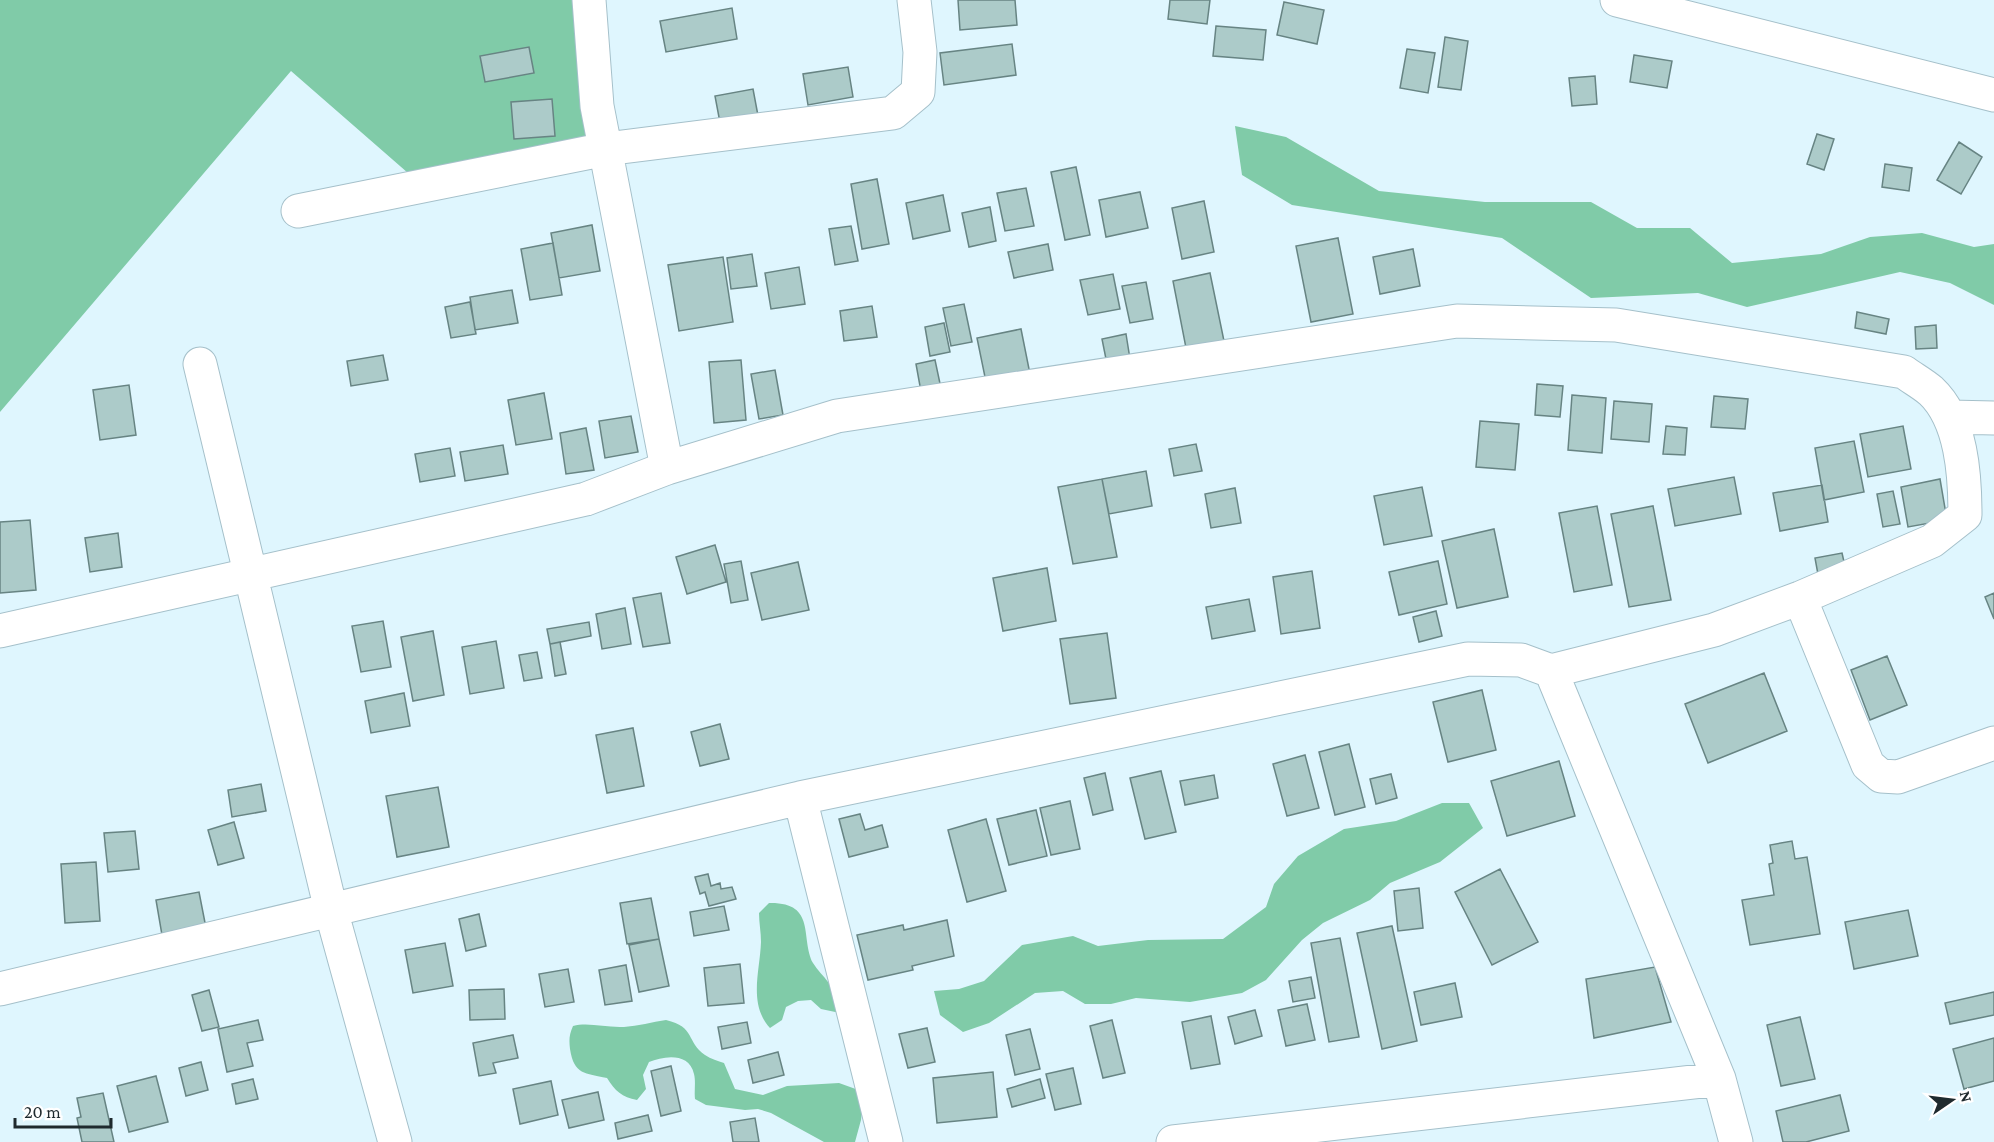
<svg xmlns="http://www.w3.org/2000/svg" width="1994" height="1142" viewBox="0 0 1994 1142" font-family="'Crimson Pro',serif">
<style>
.forest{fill:#80cba8}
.building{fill:#accbc9;stroke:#678483;stroke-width:1.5}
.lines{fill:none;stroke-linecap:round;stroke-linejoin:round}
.minor-casing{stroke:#a5c0ca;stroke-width:35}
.minor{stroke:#fff;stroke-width:33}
</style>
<rect width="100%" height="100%" fill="#dff6fe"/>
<path class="forest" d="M0,0H594L606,149L408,173L291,71L0,412Z
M1235,126L1286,137L1379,191L1485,202H1591L1637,228H1690L1732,263L1821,254L1870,237L1922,233L1974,247L1994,244V305L1950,283L1900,272L1747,307L1698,293L1591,298L1502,238L1292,205L1242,175Z
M1442,803H1469L1483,828L1440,862L1390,883L1370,900L1323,923L1302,940L1266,980L1242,993L1190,1002L1136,998L1111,1004H1085L1063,991L1035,993L989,1023L963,1032L940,1015L934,991L959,989L984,981L1022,945L1073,936L1098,946L1148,940L1223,939L1266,907L1274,884L1298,856L1344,829L1396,821Z
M769,903C817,902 800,938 813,963C817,970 824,976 828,982C834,991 837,1002 840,1013L821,1009L811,1000L798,1001L786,1007L782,1020L770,1028C748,1004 760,971 761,942C761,932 759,923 759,913Z
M666,1020C696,1027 686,1042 705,1055C711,1059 718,1061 724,1063L735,1089L763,1095L787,1086L839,1083L864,1092L861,1120L855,1142H824L771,1113L758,1109L745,1110L706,1105L695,1099C694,1091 696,1082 694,1074C689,1052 664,1056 649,1062L643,1075L646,1089L637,1100C622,1097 615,1091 607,1078C585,1073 574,1075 570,1049C569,1040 569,1035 573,1026C589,1022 606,1028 624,1027C638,1026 652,1022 666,1020Z"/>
<path class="building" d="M958,0H1015L1017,25L960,30Z
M1170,0H1210L1207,24L1168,19Z
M1284,2L1324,10L1317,44L1277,35Z
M732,8L737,39L666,52L660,21Z
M1216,26L1266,30L1263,60L1213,56Z
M1445,37L1468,41L1461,90L1438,87Z
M1012,44L1016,75L944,85L940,53Z
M529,47L534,73L485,82L480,56Z
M1407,49L1435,53L1428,93L1400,88Z
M1634,55L1672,61L1667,88L1630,82Z
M848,67L853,97L808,105L803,74Z
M1595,76L1597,104L1572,106L1569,78Z
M753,89L759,121L721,128L715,96Z
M552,99L555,136L514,139L511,102Z
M1817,134L1834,139L1824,170L1807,164Z
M1959,142L1982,157L1961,194L1937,180Z
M1885,164L1912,168L1909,191L1882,187Z
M1076,167L1090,235L1065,240L1051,172Z
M877,179L889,244L862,249L851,184Z
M1026,188L1034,226L1005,231L997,193Z
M1140,192L1148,228L1106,237L1099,200Z
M943,195L950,231L913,239L906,203Z
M1204,201L1214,252L1182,259L1172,208Z
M990,207L996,241L969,247L962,213Z
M592,225L600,271L559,278L551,233Z
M851,226L858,261L835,265L829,229Z
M1338,238L1353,314L1311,322L1296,246Z
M553,243L562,295L530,300L521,249Z
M1048,244L1053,270L1014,278L1008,252Z
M1413,249L1420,286L1380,294L1373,257Z
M752,254L757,286L731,289L727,258Z
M723,257L733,322L679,331L668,265Z
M799,267L805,304L771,309L765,273Z
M1210,273L1224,341L1186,348L1173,281Z
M1113,274L1120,309L1088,315L1080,280Z
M1146,282L1153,319L1130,323L1122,286Z
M512,290L518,323L475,330L470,297Z
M470,302L476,334L451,338L445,307Z
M964,304L972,342L951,346L943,308Z
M872,306L877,337L844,341L840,311Z
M1857,312L1889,319L1886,334L1855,328Z
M944,323L950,352L930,356L925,327Z
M1936,325L1937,348L1916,349L1915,327Z
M1021,329L1030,374L986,382L977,338Z
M1126,334L1130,359L1107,364L1102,339Z
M383,355L388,380L351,386L347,361Z
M741,360L746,420L714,423L709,362Z
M935,360L942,393L922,397L916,364Z
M775,370L783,415L759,419L751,374Z
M1537,384L1563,386L1560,417L1535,415Z
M129,385L136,435L100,440L93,390Z
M544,393L552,439L516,445L508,400Z
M1572,395L1606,398L1602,453L1568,450Z
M1714,396L1748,399L1745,429L1711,427Z
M1614,401L1652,404L1649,442L1611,439Z
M631,416L638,452L605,458L599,421Z
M1480,421L1519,424L1515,470L1476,467Z
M1666,426L1687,428L1685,455L1663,454Z
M1903,426L1911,469L1868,477L1860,434Z
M586,428L594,470L566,474L560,433Z
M1854,441L1864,492L1824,500L1815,448Z
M1196,444L1202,471L1174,476L1169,449Z
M503,445L508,474L465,481L460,452Z
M450,448L455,476L420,482L415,454Z
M1146,471L1152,506L1109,514L1102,479Z
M1734,477L1741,514L1675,526L1668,489Z
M1102,479L1117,557L1073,564L1058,487Z
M1940,479L1947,520L1908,527L1901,487Z
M1822,485L1828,522L1780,531L1773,493Z
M1422,487L1432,536L1384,545L1374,496Z
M1235,488L1241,523L1211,528L1205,494Z
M1893,491L1900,524L1883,527L1877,494Z
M1597,506L1612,585L1574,592L1559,513Z
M1653,506L1671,600L1629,607L1611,514Z
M30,520L36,590L0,593V522Z
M1494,529L1508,597L1457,608L1442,541Z
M118,533L122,567L90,572L85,538Z
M715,545L726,582L687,594L676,557Z
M1842,553L1847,575L1819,580L1815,558Z
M741,561L748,600L731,603L724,564Z
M1438,561L1447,604L1399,615L1389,572Z
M798,562L809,610L762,620L751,573Z
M1047,568L1056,621L1003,631L993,578Z
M1312,571L1320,628L1281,634L1273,577Z
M661,593L670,643L643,647L633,598Z
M1994,593V619L1985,597Z
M1249,599L1255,631L1212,639L1206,607Z
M625,608L631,644L602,649L596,614Z
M1436,611L1442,636L1419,642L1413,617Z
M383,621L391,667L361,672L352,626Z
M589,622L591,636L550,644L547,629Z
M433,631L444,695L413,701L401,637Z
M1107,633L1116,698L1070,704L1060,639Z
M496,641L504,688L470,694L462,647Z
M560,642L566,674L555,676L550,644Z
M537,652L542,678L524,681L519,655Z
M1887,656L1907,705L1870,720L1851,670Z
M1764,673L1787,731L1708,763L1685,704Z
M1482,690L1496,750L1448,762L1433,702Z
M404,693L410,726L371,733L365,701Z
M720,724L729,759L700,766L691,732Z
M633,728L644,786L607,793L596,735Z
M1349,744L1365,807L1335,815L1319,752Z
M1305,755L1319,808L1287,816L1273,764Z
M1559,761L1575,816L1507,836L1491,781Z
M1161,771L1176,832L1145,839L1130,778Z
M1105,773L1113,810L1093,815L1084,778Z
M1391,774L1397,798L1376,804L1370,779Z
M1214,775L1218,798L1185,805L1180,781Z
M261,784L266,811L232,817L228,790Z
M438,787L449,847L397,857L386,796Z
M1070,801L1080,849L1051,855L1040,808Z
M1036,810L1047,856L1009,865L997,819Z
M860,814L865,830L882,825L888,847L849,857L839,819Z
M986,819L1006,891L967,902L948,830Z
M234,822L244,858L218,865L208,830Z
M135,831L139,869L108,872L104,833Z
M1792,841L1795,859L1807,857L1820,934L1750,945L1742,900L1774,895L1769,864L1773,863L1770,845Z
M96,862L100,921L65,923L61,864Z
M1500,869L1538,942L1492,965L1455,892Z
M708,874L711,886L720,883L721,889L732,887L736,899L709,906L705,892L700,894L695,877Z
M1419,888L1423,928L1398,931L1394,891Z
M199,892L207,933L163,941L156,900Z
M651,898L659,939L627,944L620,903Z
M724,906L729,930L694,936L690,912Z
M1908,910L1918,956L1854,969L1845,922Z
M479,914L486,946L466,951L459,919Z
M947,920L954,956L912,966L913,970L868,980L857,935L903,925L904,930Z
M1392,926L1417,1041L1382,1049L1357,933Z
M1340,938L1359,1037L1329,1042L1311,943Z
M659,939L669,986L639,992L629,945Z
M445,943L453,986L413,993L405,950Z
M740,964L744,1003L708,1006L704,968Z
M626,965L632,1001L605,1005L599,970Z
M1655,967L1671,1022L1594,1038L1586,979Z
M568,969L574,1002L545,1007L539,974Z
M1311,977L1315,998L1293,1002L1289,981Z
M1455,983L1462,1017L1421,1025L1414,992Z
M504,989L505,1019L470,1020L469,990Z
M209,990L219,1027L202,1031L192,995Z
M1994,992V1015L1950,1024L1945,1003Z
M1307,1004L1315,1040L1286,1046L1278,1010Z
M1255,1010L1262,1036L1235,1044L1228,1017Z
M1211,1016L1220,1064L1191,1069L1182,1022Z
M1800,1017L1815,1079L1781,1086L1767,1025Z
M258,1020L263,1040L247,1043L253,1066L227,1072L218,1029Z
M1112,1020L1125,1073L1103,1078L1090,1026Z
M747,1022L751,1043L722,1049L718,1027Z
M927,1028L935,1062L908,1068L899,1034Z
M1030,1029L1040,1069L1015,1075L1006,1035Z
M513,1035L518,1058L493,1063L496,1073L479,1076L473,1043Z
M1994,1038V1081L1964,1089L1953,1049Z
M778,1052L784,1075L753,1083L748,1060Z
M201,1062L208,1090L186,1096L179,1068Z
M671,1066L681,1111L661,1116L651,1071Z
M1073,1068L1081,1104L1055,1110L1046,1074Z
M993,1072L997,1117L937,1123L933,1078Z
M156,1076L168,1122L129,1132L117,1086Z
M253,1079L258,1099L236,1104L232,1084Z
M1040,1079L1045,1098L1012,1107L1007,1089Z
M551,1081L558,1115L520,1124L513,1089Z
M598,1092L604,1120L569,1128L562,1100Z
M103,1093L114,1142H82L77,1118L81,1117L77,1098Z
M1840,1095L1849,1131L1806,1142H1783L1776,1111Z
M648,1115L652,1131L618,1139L615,1123Z
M755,1118L759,1142H733L730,1122Z"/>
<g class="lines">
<defs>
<path id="minor" d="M589,0L597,106L667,468
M1617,0L1994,95
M298,211L606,149L893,113L918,92L920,52L914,0
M200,364L331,910L395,1142
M1950,417L1994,418
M1800,598L1868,765L1881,776L1898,777L1994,743
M0,631L586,499L667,468L837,416L1457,321L1616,325L1904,372C1912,378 1923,384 1931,391C1962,420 1965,476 1965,515L1932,541L1800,598L1714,630L1551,671L1521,660L1468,659L800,798L0,989
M1551,671L1719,1079L1736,1142
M800,798L886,1142
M1173,1142L1719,1079"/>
</defs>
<use href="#minor" class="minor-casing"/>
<use href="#minor" class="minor"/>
</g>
<g transform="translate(1952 1100) rotate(76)" stroke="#ffffff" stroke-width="4.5" paint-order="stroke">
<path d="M0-4.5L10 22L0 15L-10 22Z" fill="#1f2a2e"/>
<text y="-9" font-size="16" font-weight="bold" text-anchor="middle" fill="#1f2a2e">N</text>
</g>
<path d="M15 1118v9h96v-9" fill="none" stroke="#1f2a2e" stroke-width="3"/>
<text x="24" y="1118" font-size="18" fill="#1f2a2e" stroke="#ffffff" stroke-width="4.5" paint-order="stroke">20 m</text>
</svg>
